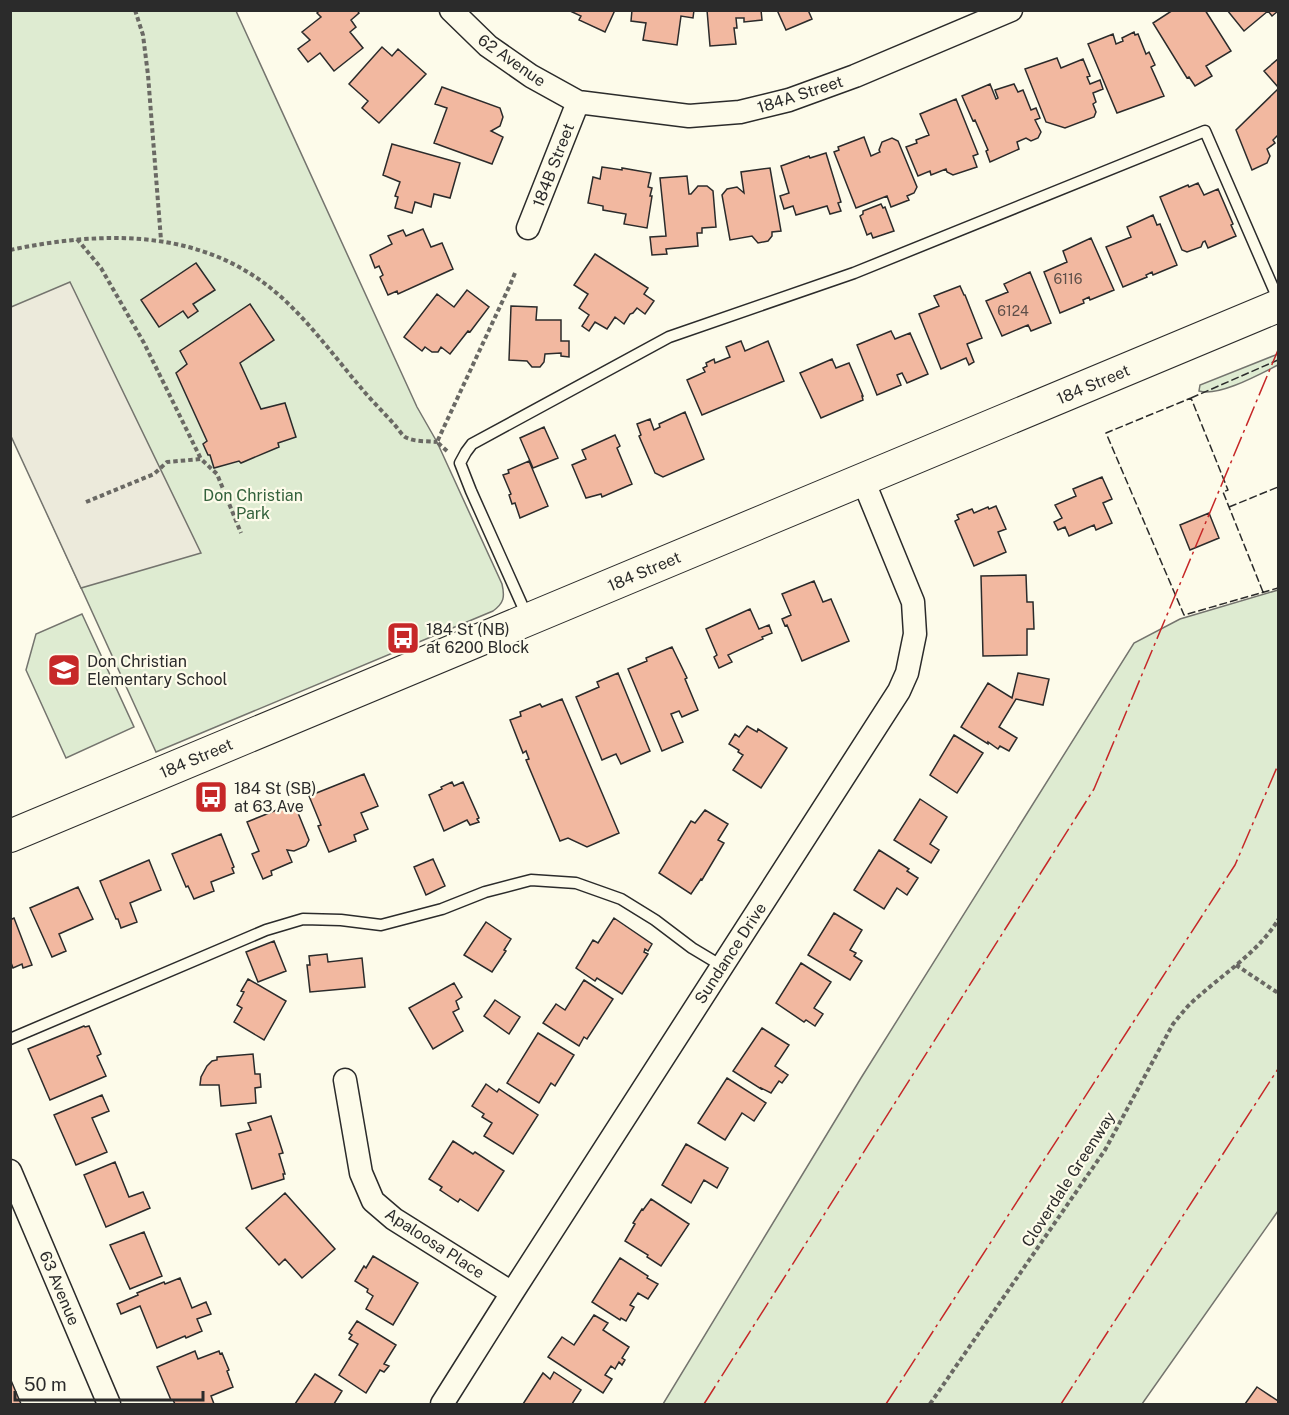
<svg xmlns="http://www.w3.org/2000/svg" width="1289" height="1415" viewBox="0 0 1289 1415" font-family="'Public Sans',sans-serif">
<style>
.green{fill:#deebd1;stroke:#74746e;stroke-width:1.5}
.parking{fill:#eceadb;stroke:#74746e;stroke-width:1.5}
.building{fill:#f2b8a0;stroke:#2b2b2b;stroke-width:1.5}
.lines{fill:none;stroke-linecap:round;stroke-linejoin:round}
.service-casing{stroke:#2b2b2b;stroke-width:13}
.minor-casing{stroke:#2b2b2b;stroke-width:25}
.secondary-casing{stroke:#2b2b2b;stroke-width:34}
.path{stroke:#6a6964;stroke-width:4;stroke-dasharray:4.5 3;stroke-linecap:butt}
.service{stroke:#fdfbea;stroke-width:10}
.minor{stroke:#fdfbea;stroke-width:22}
.secondary{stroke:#fdfbea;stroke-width:32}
.fence{stroke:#2b2b2b;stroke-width:1.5;stroke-dasharray:8 3;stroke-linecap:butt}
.power{stroke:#c62828;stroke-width:1.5;stroke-dasharray:21 4.5 3 4.5;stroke-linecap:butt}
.labels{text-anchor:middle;stroke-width:4.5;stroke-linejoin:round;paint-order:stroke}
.number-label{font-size:14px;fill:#5d4e48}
.street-label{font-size:16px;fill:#2b2b2b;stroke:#fdfbea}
.park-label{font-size:16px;fill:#34623c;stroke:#fdfbea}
.poi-label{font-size:16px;fill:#2b2b2b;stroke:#fdfbea;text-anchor:start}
</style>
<rect width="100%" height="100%" fill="#fdfbea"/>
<path class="green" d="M10,11H236L417,407L437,442L502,584C505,597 504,603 493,611L156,752L11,434Z
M1278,354V365C1260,374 1219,397 1199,391L1200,385Z
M1278,590V1211L1142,1404H663L861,1078L1134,643L1180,619Z
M82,614L134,727L66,758L26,670L36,634Z"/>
<path class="parking" d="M70,282L201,553L81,588L10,434L11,307Z"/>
<path class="building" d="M320,10H357L359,13L351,20L356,27L350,32L363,48L334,71L320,53L308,62L298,49L310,40L302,32L321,17L317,13Z
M568,10H615L605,32L579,20L581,16Z
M632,10H694L693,18L681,16L677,45L643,40L646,23L631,21Z
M707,10H761L762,20L744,22V18H736L737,28H734L736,44L710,46Z
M777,10H808L812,19L786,30Z
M1205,10L1231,51L1206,66L1212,76L1195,86L1189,77L1187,78L1153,23L1173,10Z
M1227,10H1278V11L1272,16L1268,11L1244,31Z
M1134,32L1135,35L1138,34L1146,54L1149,52L1155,65L1151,67L1164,96L1117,113L1088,44L1113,34L1116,44L1123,41L1122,38Z
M382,47L392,56L398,49L426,74L379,123L362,108L368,101L349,84Z
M1057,58L1061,68L1083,59L1090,76L1087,77L1090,84L1100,80L1103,89L1093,93L1096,102L1093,104L1096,112L1094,117L1065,128L1046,122L1025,69Z
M1278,59V87L1264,71Z
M990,84L996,99L998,98L995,90L1014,84L1018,92L1023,90L1031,110L1036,108L1040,118L1035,120L1041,132L1038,138L1031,141L1026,138L1017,142L1019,149L990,162L986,151L988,150L975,120L973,121L962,96Z
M442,87L500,108L503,117L500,126L491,131L503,137L492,164L434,143L447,108L435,104Z
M1278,89V135L1273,140L1275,143L1267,149L1270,156L1267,163L1252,170L1236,130Z
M956,99L978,154L973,156L977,167L953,175L947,172L946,169L931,175L930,171L918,176L906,147L917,143L916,140L929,135L920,114Z
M864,137L871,156L880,152L879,150L882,142L892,138L898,141L917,187L914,193L907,196L909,200L891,207L887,196L856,208L834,152L839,150L838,147Z
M392,144L460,163L450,198L434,194L431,207L415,202L412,213L395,208L398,197L395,196L400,182L383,175Z
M826,153L841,202L838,203L841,211L830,214L827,206L796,215L793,206L784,209L780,196L789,193L781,166L809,156L810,158Z
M602,167L622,170V168L651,173L648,187L652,188L650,196H652L647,228L624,224L626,214L603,210V206L588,203L593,177L600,179Z
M770,168L781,231L772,232V236L768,241L758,243L752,236L730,240L722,195L727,189L737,187L744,193L741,172Z
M687,176L689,194H691L698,186H707L713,191L716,227L702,228V233H697L698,246L666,249L667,254L652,255L650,237L666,236L660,178Z
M1198,183L1204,195L1218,189L1233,224L1231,225L1236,236L1208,248L1205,241L1203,242L1201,247L1187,252L1182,250L1160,197L1188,185L1189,187Z
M881,204L883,208L885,207L894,231L873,238L871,233L867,235L860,216L863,214V211Z
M1153,215L1157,225L1160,224L1177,265L1153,275L1152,272L1146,275L1147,277L1123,287L1106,247L1131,237L1127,227Z
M423,229L431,247L442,243L453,269L398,294L397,291L388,295L380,277L383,275L379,266L375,268L370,255L392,244L388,236L403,230L406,236Z
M1091,238L1114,290L1090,300L1089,297L1083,300L1084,303L1060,313L1044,272L1067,262L1063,251Z
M595,254L648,288L644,294L654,301L645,314L637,308L633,313L630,314L624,324L615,317L607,329L595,322L589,331L582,326L589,315L579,308L588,294L574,285Z
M196,263L215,290L193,304L198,311L188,318L183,311L159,327L141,300Z
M1030,272L1051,323L1031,331L1028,325L1002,336L986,301L1008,292L1004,284Z
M960,286L964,295H965L982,338L967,344L974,362L969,365L966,358L941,369L919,314L939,306L934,296Z
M467,290L489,307L470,332L468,331L450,354L441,347L438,352H432L425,347L422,351L404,337L437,294L454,307Z
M250,304L274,340L240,363L261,409L285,403L296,437L278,443L279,447L241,463L239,461L214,468L210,455H208L203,444L207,441L176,373L187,364L180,351Z
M511,306L537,307L536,320H561V341H569V357L561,356V353L545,354L544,362L540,367H532L527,361L509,360Z
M891,331L895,339L910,333L928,374L907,383L902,373L897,375L901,385L877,395L857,345Z
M741,341L745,351L768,341L784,381L702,415L687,380L705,372L703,368L707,366L706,363L714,359L715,363L730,357L726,347Z
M832,359L836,368L849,363L863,396H862L863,400L821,418L800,373Z
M685,412L704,459L663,477L655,473L639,436L641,435L637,424L650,419L654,430L660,427L659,424Z
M544,427L558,458L533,468L520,438Z
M615,435L620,446L617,448L632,484L602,497L601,494L586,498L572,465L586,459L582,450Z
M529,461L548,506L520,518L515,503L512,504L509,495L511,494L503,475L509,473L508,470Z
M1102,477L1112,499L1103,503L1112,523L1096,530L1094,525L1069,536L1065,527L1058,530L1054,522L1062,518L1055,505L1076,496L1073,489Z
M996,506L1006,529L998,532L1006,552L974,566L955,521L959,519L957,515L972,509L974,513L988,507L989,509Z
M1209,513L1219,538L1190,550L1180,525Z
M1026,575L1027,602H1033L1034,629H1027V655L983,656L981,576Z
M814,581L823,602L831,599L849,641L802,661L787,625L785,626L782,619L791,615L782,594Z
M750,609L759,629L769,625L772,633L762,637L763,639L728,655L732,662L719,668L714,657L717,655L706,629Z
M672,647L687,678L685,679L698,710L682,717L679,711L671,714L683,742L662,751L628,669L647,661L646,658Z
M618,673L650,751L621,764L616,754L602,760L576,697L599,687L597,682Z
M1018,673L1049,679L1043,705L1016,699L999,727L1017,738L1009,751L1000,746L998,749L988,742V744L961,727L988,683L1012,698Z
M562,699L619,833L587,847L568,838L560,841L526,760L529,759L526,751L523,753L510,720L521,716L520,712L540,704L542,707Z
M747,726L757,732L758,729L787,748L761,788L733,770L743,755L738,752L739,750L729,744L735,734L739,737Z
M954,735L983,753L957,793L930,775Z
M364,774L378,806L361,813L368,829L354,835L356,841L329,852L318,826L321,825L309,796Z
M452,782L454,786L463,782L479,818L477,819L479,822L470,825L467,820L444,831L429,795L442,789L441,787Z
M920,799L947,817L930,844L939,850L931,863L894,840Z
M294,803L309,840L306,846L294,851L287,850L292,862L271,871L272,875L263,879L252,854L259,851L247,822Z
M705,810L728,824L718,840L724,843L702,880L701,879L691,894L659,873L691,821L695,823Z
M221,834L234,867L232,868L234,873L211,882L214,891L194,899L188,886L186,887L172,854Z
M879,850L909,869L907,871L918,878L907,895L897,888L884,909L854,890Z
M433,859L445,886L426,895L414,867Z
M149,860L161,890L130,903L137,922L121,928L118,919H116L100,881Z
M78,887L93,919L59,934L66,951L52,957L30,908Z
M834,913L862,930L850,950L856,953L854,956L862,961L850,980L808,955Z
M14,918L32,965L23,968L22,964L13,968L10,960V920Z
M614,918L652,944L648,951L645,949L644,952L648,954L622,994L597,978L595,981L576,968L593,940L598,943Z
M486,922L511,939L504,950L506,951L492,972L464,955Z
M274,941L286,971L258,982L246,952Z
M327,954L328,962L362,958L365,987L310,992L307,965H310L309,956Z
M801,963L831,982L814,1008L823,1014L815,1026L806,1020L804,1022L776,1003Z
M248,979L286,1001L264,1040L234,1022L242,1008L237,1005L244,992L241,991Z
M584,980L613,999L587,1039L584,1037L579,1046L543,1023L556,1004L565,1010Z
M454,983L462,997L456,1001L459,1009L453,1012L463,1031L433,1049L409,1008Z
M495,1000L520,1017L509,1034L484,1016Z
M84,1026L85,1027L89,1026L101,1054L97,1056L106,1076L50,1100L28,1049Z
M762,1028L789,1045L775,1066L788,1075L782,1083L779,1081L771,1093L761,1088V1089L733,1071Z
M538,1033L574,1055L555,1086L551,1083L539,1103L507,1083Z
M253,1054L255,1074H260L261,1087L255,1088L256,1103L221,1106L219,1085H200L201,1077L207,1066L212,1061L217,1060V1057Z
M727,1078L766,1103L754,1121L742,1113L725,1140L698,1123Z
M486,1084L497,1092L499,1089L538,1115L513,1154L484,1136L492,1123L482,1117L484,1114L472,1106Z
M102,1095L109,1111L92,1118L107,1152L76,1165L54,1115Z
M271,1116L283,1153L279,1154L285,1174H283L284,1179L252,1189L236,1134L251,1130L248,1123Z
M453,1141L473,1154L475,1152L504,1171L478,1211L460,1199L458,1202L440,1190L442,1187L429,1179Z
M686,1144L728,1168L717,1188L704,1180L691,1203L662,1185Z
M115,1162L129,1197L143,1192L150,1208L106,1227L84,1175Z
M285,1193L335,1249L302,1278L285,1259L279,1265L246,1228Z
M651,1199L689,1224L661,1266L647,1257L648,1255L625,1241L635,1224L633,1223L642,1209L643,1210Z
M144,1232L162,1276L130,1289L110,1245Z
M373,1256L418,1283L393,1325L366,1309L373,1296L367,1292L368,1289L355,1281L364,1266L366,1268Z
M620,1258L648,1276L647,1278L658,1284L648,1299L638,1293L630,1305L634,1307L626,1321L621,1318L620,1320L592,1302Z
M180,1278L192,1308L206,1302L211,1314L197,1319L202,1331L186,1338L185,1336L157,1348L140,1306L121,1314L117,1304L138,1295L137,1293L164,1282L165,1284Z
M594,1315L608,1323L603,1330L629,1347L622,1358L625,1360L622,1365L619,1362L615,1369L611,1366L605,1375L612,1379L603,1393L548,1357L562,1337L574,1345Z
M357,1321L396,1345L384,1364L389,1366L384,1372L380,1370L366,1393L339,1375L358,1344L349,1339L352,1335L349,1333Z
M195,1351L198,1359L219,1351L220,1354L222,1353L229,1370L227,1371L233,1387L211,1396L214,1404H175L173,1400H171L157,1367Z
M554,1372L581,1390L572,1404H523L543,1373L550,1379Z
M315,1374L342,1391L334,1404H295Z
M10,1378L21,1404H10Z
M1257,1387L1278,1401V1404H1245Z"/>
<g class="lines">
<defs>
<path id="service" d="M527,616L471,491L460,463L466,452L472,444L669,337L854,273L1205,131L1278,299
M10,1039L266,930L303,919L341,920L381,925L442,909L485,892L531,880L576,883L621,899L655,920L692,948L722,966"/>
<path id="minor" d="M451,10L488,46L531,76L578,102L689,116L740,112L789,100L855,76L1011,10
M528,228L578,102
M345,1080L361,1173L373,1201L394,1219L512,1293
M10,1171L109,1404
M442,1404L512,1293L899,691L907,673L915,634L913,602L863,480"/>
<path id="secondary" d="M10,836L1278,306"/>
</defs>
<use href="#service" class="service-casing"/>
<use href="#minor" class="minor-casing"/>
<use href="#secondary" class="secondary-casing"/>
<path class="path" d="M135,10L143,35L148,75L161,240
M77,239L101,268L144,343L201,459
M10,250C96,232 190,228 264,283C301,310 332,354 362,389C372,401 383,412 393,423C397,427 401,434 405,437C414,442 427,441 437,442
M447,451L437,442L510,285L515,273
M86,502L154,474L167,462L201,459L217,474L241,533
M1236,965L1278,993
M930,1404L1105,1150L1173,1024C1181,1014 1189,1004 1199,996C1226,972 1259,951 1278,920"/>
<use href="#service" class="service"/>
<use href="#minor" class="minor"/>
<use href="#secondary" class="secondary"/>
<path class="fence" d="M1191,398L1278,360
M1229,507L1278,487
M1263,592L1223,492L1228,490L1191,398L1106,433L1184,615L1278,588"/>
<path class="power" d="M704,1404L1094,789L1278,350
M886,1404L1235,865L1278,765
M1061,1404L1278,1069"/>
</g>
<defs>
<symbol id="bus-square" viewBox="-11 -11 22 22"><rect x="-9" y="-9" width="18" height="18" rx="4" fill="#c62828" stroke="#fdfbea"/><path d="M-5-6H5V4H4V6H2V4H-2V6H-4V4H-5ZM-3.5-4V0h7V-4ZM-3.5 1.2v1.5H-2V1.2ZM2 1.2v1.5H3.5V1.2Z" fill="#fff"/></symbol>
<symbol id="school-square" viewBox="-11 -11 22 22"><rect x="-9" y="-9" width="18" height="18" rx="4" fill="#c62828" stroke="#fdfbea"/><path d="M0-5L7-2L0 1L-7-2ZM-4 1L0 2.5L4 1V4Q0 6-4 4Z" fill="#fff"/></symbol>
</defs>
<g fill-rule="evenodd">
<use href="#bus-square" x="384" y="619" width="38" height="38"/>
<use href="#school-square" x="45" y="651" width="38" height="38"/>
<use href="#bus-square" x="192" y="778" width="38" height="38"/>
</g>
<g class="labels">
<g class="number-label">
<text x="1068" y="284">6116</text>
<text x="1013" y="316">6124</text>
</g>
<g class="street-label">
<text transform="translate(512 60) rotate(35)" y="6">62 Avenue</text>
<text transform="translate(800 94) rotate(-18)" y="6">184A Street</text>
<text transform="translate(553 165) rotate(-69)" y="6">184B Street</text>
<text transform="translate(1093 384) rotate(-23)" y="6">184 Street</text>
<text transform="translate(644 571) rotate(-23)" y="6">184 Street</text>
<text transform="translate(196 758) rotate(-23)" y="6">184 Street</text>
<text transform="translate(730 953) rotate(-57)" y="6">Sundance Drive</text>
<text transform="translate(1068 1179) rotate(-57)" y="6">Cloverdale Greenway</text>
<text transform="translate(435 1243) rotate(33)" y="6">Apaloosa Place</text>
<text transform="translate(60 1288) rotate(67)" y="6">63 Avenue</text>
</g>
<g class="park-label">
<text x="253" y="501">Don Christian<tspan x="253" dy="18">Park</tspan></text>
</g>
<g class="poi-label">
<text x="426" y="635">184 St (NB)<tspan x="426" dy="18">at 6200 Block</tspan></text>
<text x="87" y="667">Don Christian<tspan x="87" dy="18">Elementary School</tspan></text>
<text x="234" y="794">184 St (SB)<tspan x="234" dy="18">at 63 Ave</tspan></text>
</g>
</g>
<rect width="1289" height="1415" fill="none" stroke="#2b2b2b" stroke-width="24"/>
<path d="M15 1391v9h188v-9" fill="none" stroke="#2b2b2b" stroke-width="3"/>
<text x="24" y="1391" font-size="18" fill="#2b2b2b" stroke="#fdfbea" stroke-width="4.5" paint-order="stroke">50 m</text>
</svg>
